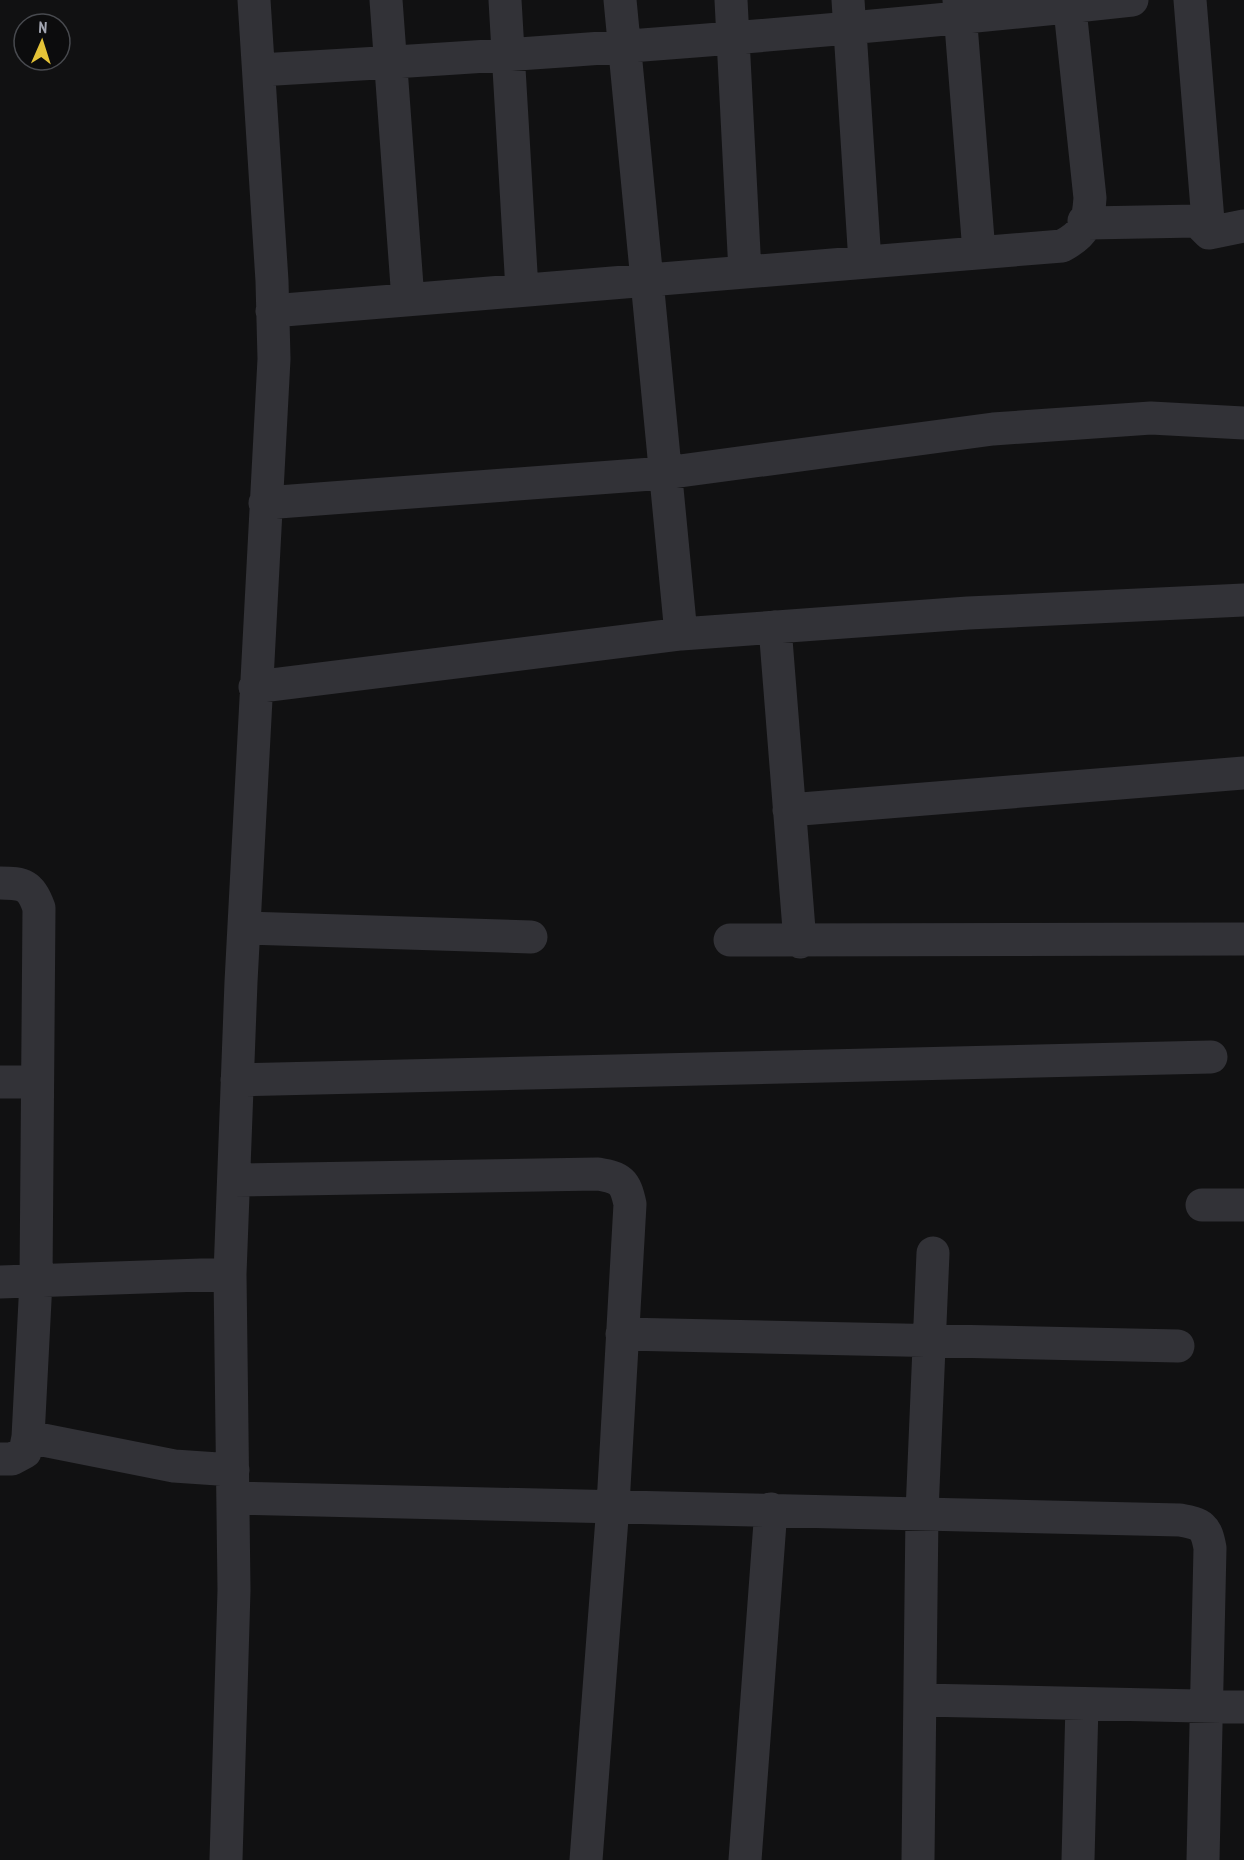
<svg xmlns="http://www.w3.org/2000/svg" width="1244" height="1860" viewBox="0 0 1244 1860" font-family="'PT Sans Narrow',sans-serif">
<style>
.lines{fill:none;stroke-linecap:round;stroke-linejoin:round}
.minor{stroke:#323237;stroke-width:33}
</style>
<rect width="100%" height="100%" fill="#111112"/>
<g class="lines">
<path class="minor" d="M386,0L408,300
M505,0L522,290
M620,0L681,634
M731,0L745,272
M848,0L865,262
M959,0L979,252
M1190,0L1209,233
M259,70C550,54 841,32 1132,0
M1084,221L1088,223L1197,221L1209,233L1244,226
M272,311L1062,246C1086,233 1088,224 1090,198L1069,0
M265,503L665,473L993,429L1151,418L1244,423
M775,627L800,942
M255,687L681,634L968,613L1244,600
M789,810L1244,773
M0,883C24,883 31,885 39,908L36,1281L28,1437L25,1452L12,1459H0
M244,928L531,937
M730,940L1244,939
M237,1080L1211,1057
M0,1082H37
M234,1180L598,1174C621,1178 625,1181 630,1204L613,1505L586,1860
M1202,1205H1244
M0,1282L230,1274
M622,1334L1178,1346
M28,1437L174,1466L233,1470
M234,1498L1180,1520C1202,1524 1206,1526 1210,1548L1203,1860
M920,1700L1244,1707
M226,1860L234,1590L230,1274L241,982L274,359L272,281L254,0
M745,1860L771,1509
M918,1860L922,1512L933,1253
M1078,1860L1082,1704"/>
</g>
<g transform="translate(42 42) rotate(3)"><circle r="28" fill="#0c0c0d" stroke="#484a4f" stroke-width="1.5"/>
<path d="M0-4.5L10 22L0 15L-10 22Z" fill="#e5c337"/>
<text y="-9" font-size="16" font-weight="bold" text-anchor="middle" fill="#a3a6b2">N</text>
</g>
</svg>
